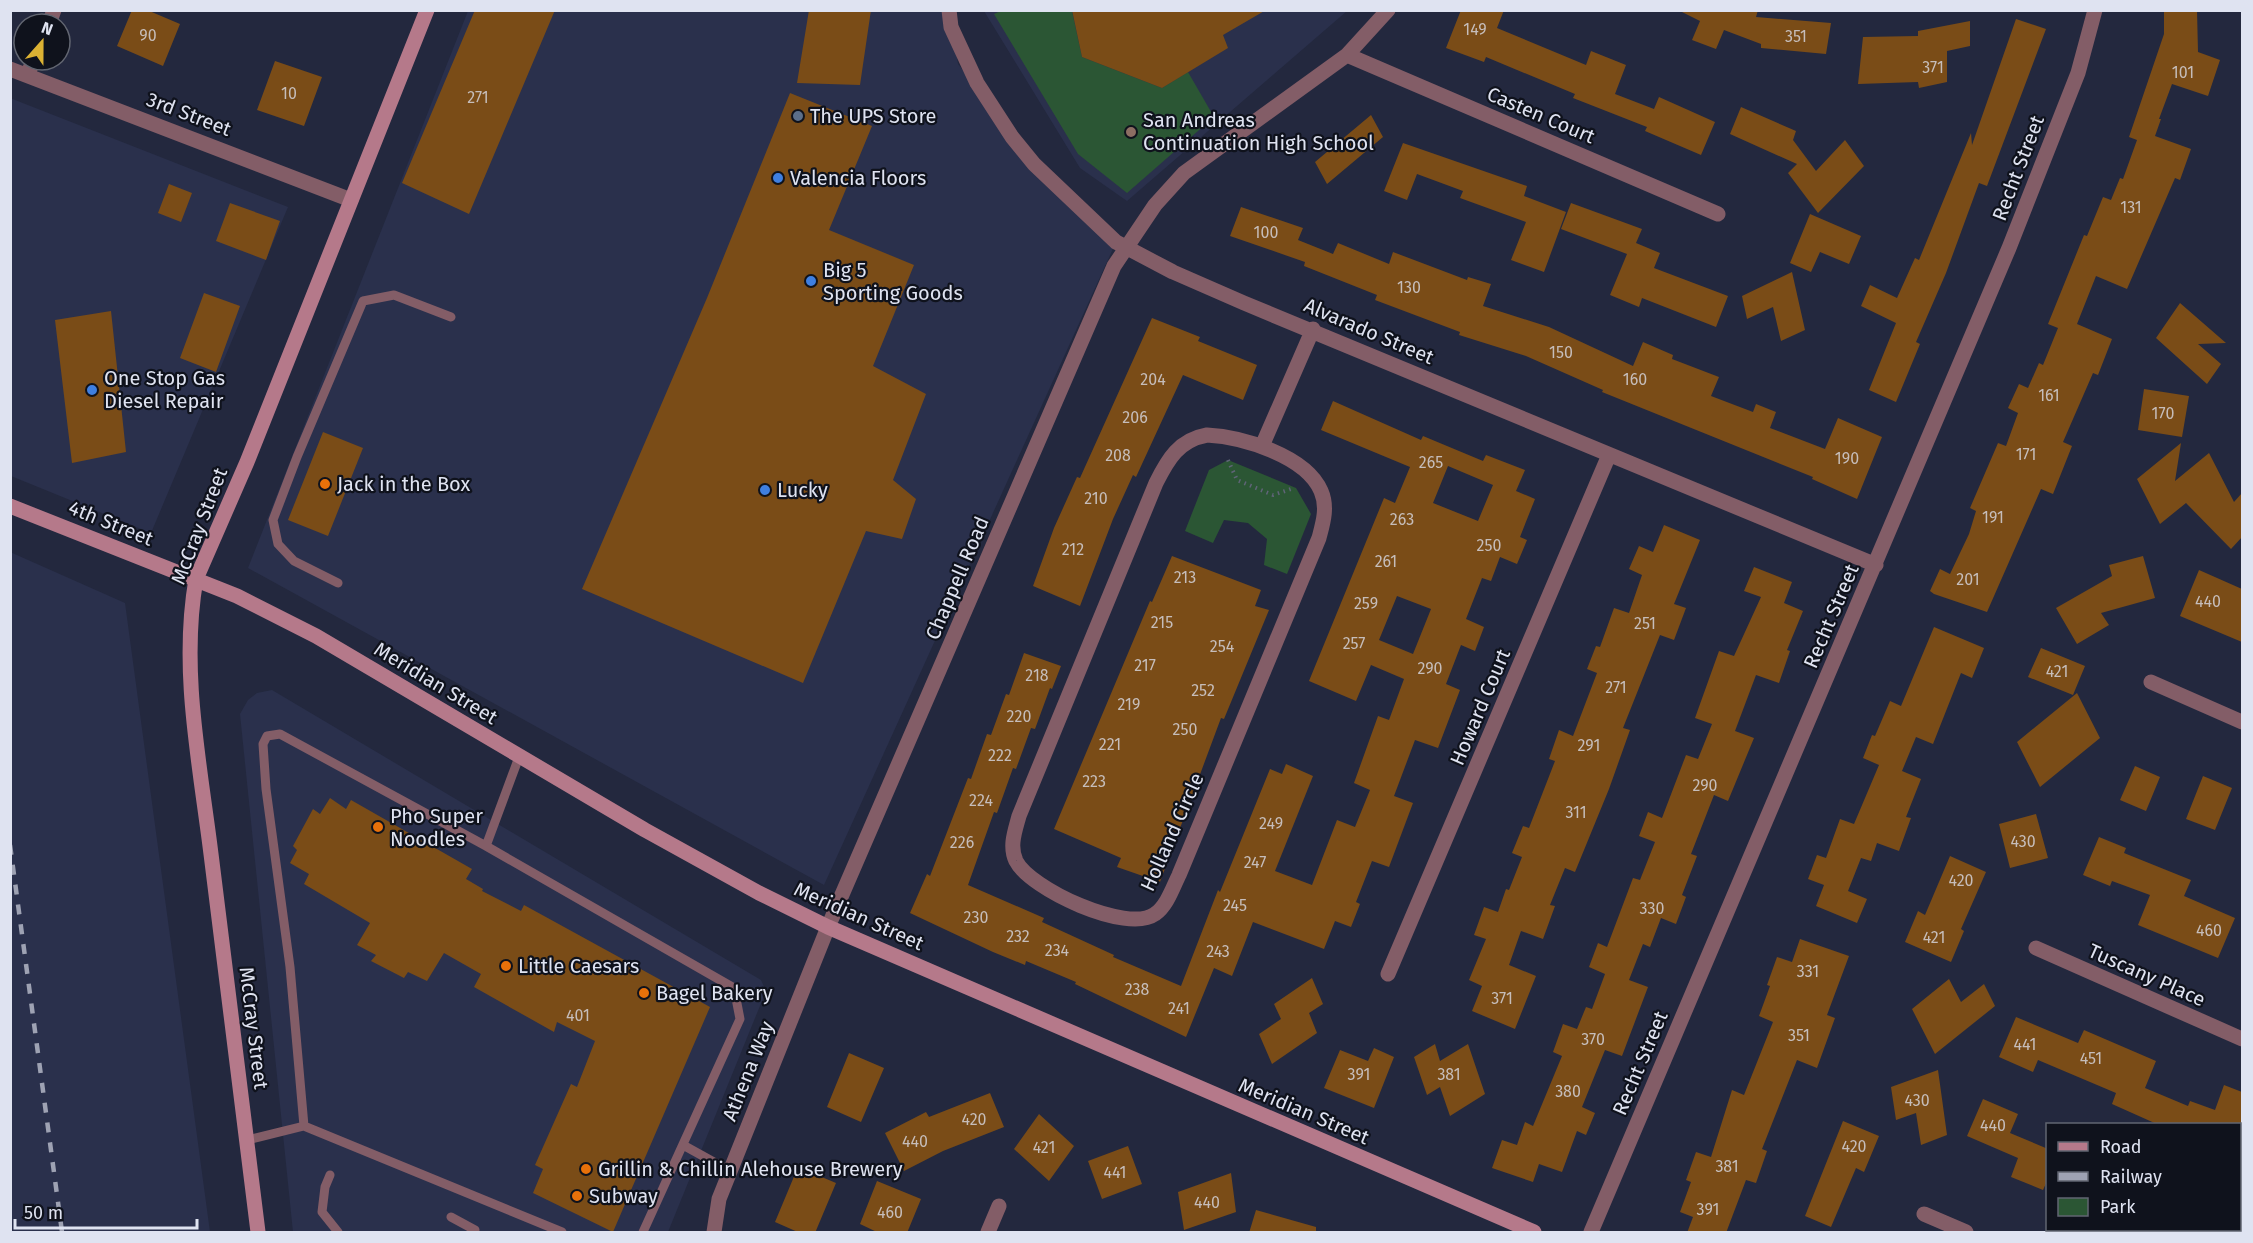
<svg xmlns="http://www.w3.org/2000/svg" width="2253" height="1243" viewBox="0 0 2253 1243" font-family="'Fira Sans',sans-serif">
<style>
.built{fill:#2a304c}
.green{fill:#2b5634}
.building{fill:#7a4c17;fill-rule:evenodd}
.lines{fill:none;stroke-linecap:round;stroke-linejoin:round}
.path{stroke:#5f6477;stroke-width:4;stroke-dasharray:1.5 4.5;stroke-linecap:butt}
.lane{stroke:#835d67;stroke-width:9}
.street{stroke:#835d67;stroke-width:15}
.secondary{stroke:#b5798a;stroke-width:15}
.rail{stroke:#9ea2b3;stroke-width:4.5;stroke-dasharray:10 10;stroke-linecap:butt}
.service-dot{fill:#5c6f8a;stroke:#0f121c;stroke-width:2}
.education-dot{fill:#8d6e63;stroke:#0f121c;stroke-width:2}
.shop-dot{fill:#3f7fe0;stroke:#0f121c;stroke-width:2}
.food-dot{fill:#e8710a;stroke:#0f121c;stroke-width:2}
.labels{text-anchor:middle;stroke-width:4.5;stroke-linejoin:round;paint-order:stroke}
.number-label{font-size:16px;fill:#c6bdba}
.street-label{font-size:20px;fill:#dfe3f1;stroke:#0f121c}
.poi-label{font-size:20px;fill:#dfe3f1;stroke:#0f121c;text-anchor:start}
</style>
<rect width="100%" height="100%" fill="#23283e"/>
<path class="built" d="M468,11H949L958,64L1041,170L1116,242L824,885L248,568Z
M984,11H1347L1127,201L1080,168Z
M10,98L288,207L151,533L11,476Z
M10,552L125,603L210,1232H11Z
M272,690L761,980L766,991L668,1232H293L240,714L248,700L257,693Z"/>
<path class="green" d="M1001,11H1072L1082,57L1162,88L1188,72L1214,117L1127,193L1078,154L994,14Z
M1228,460L1296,488L1311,514L1287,574L1264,565L1267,539L1248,523L1224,520L1213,543L1185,531L1209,470Z"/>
<path class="building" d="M132,10H147L180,24L163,66L117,46Z
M475,10H555L469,214L402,183Z
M809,10H871L860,85L797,83Z
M1072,10H1266L1223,35L1228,48L1162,88L1082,57Z
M1461,10H1504L1497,28L1586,65L1591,51L1626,65L1615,94L1654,109L1659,97L1715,122L1701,155L1645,131L1647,127L1573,98L1575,94L1486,57L1484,62L1446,48Z
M1678,10H1758L1756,17L1831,23L1826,54L1761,48V44L1724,30L1716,49L1692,40L1700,21Z
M2164,10H2197L2198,52L2220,60L2208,96L2172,84L2159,119H2161L2155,136L2191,149L2180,180L2175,178L2127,289L2096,276L2077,324L2112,339L2098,375L2093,373L2063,442L2072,446L2053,494L2041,489L1987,612L1934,594L1930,591L1940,569L1950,574L1969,534L1976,511L1970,508L1998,443L2006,446L2018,413L2008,408L2019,384L2028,388L2039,363L2043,365L2058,328L2048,324L2084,235L2087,236L2103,197L2111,200L2120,178L2123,179L2137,140L2129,137L2164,34Z
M2016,19L2046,29L1987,186L1979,183L1946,273L1916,342L1920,344L1896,402L1869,390L1896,323L1861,306L1870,285L1897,298L1915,258L1919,260L1971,133L1972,145Z
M1970,21V46L1947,51V82L1919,88L1918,82L1858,84L1863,37L1918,36V31Z
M275,61L322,77L304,126L257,110Z
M790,93L872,126L829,230L914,265L873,366L926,394L893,480L916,499L902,539L866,531L803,683L582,589L707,298Z
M1741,107L1796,131L1793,140L1816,171L1845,140L1864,166L1818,213L1788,173L1797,164L1730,134Z
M1371,115L1383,137L1327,184L1315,162Z
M1403,143L1527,186L1524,196L1566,212L1544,272L1511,260L1526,222L1460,198L1463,191L1417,174L1407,200L1384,191Z
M169,184L192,193L181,222L158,213Z
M230,203L280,221L266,260L216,241Z
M1571,203L1642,229L1636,243L1660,253L1654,268L1728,296L1716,327L1642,298L1639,307L1610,295L1627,254L1561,229Z
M1241,207L1303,228L1298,240L1333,254L1338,243L1389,264L1393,252L1467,280L1468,277L1491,284L1483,306L1549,327L1633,366L1643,342L1673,355L1672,359L1719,377L1711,396L1753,412L1756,404L1776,412L1770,428L1825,449L1838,418L1882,437L1857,499L1812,479L1813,477L1602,392L1603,390L1526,356L1459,335L1460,332L1375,300L1377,295L1304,266L1305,262L1230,236Z
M1810,214L1861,236L1849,264L1820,252L1811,272L1790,263Z
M1792,272L1805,330L1781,341L1773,307L1747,319L1742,296Z
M204,293L240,306L216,372L180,358Z
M2180,303L2226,343L2198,344L2221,364L2207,384L2156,338Z
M111,311L126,452L72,463L55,320Z
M1152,318L1200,337L1198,341L1257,365L1243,400L1183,375L1136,477L1133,475L1113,519L1080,606L1033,586L1054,528L1077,477L1080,478Z
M2144,389L2189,396L2182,437L2138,430Z
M1333,401L1421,440L1423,436L1483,461L1486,455L1525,470L1516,491L1535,499L1520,537L1527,540L1517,564L1500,557L1491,581L1482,578L1466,619L1484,627L1475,651L1461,645L1446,684L1460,690L1438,748L1415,740L1394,796L1413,803L1389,867L1372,861L1356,902L1360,904L1351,927L1335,921L1324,949L1253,922L1232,976L1214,968L1186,1037L1075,984L1076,982L1026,961L1025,965L993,952L910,913L927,874L930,876L968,778L971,779L987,734L991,735L1006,694L1009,695L1024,653L1061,666L1052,689L1050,688L1035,729L1031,728L1016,769L1013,768L997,813L994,812L968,885L1044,918L1042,922L1114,955L1113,957L1181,986L1218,890L1220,892L1270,769L1282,774L1286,764L1313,776L1275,871L1312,885L1337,820L1355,827L1370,790L1354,783L1378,716L1389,720L1404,679L1371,665L1356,701L1309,681L1384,498L1395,503L1410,467L1321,430ZM1448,466L1493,485L1478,521L1433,503ZM1397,596L1431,609L1413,654L1379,640Z
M323,432L363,448L328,536L288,520Z
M2181,443L2175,481L2209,453L2234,502L2242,493V537L2231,549L2186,503L2160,524L2137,479Z
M1664,525L1700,540L1674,604L1686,608L1674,640L1660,635L1623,728L1630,730L1609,789L1575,872L1565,868L1550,905L1555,906L1543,939L1521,931L1509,965L1536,976L1515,1029L1472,1011L1482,986L1469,980L1486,939L1474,935L1484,907L1498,912L1506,889L1509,890L1522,857L1512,853L1523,826L1529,828L1555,761L1549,759L1559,730L1573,736L1597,673L1587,669L1596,646L1600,647L1614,608L1629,613L1642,575L1629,569L1639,546L1653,552Z
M1172,556L1261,590L1255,606L1269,610L1224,719L1221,718L1160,882L1117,867L1121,858L1054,829L1150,601L1152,602Z
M2143,556L2155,598L2101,613L2109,625L2077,644L2056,608L2112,576L2109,565Z
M1754,567L1792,582L1784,603L1803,611L1787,650L1790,651L1779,683L1756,675L1735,731L1754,738L1728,801L1714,795L1691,854L1697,856L1682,895L1686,897L1676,924L1661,918L1650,947L1643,944L1629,980L1648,987L1622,1056L1605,1050L1582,1107L1595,1113L1586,1135L1577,1131L1562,1172L1539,1164L1533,1182L1492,1168L1502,1140L1517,1145L1525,1122L1533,1126L1562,1056L1553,1052L1563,1024L1577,1029L1586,1007L1592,1009L1605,974L1589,967L1598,943L1607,947L1633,878L1640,880L1655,842L1639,836L1648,812L1662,818L1686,755L1698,759L1712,724L1695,718L1719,651L1734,656L1761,597L1744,591Z
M2199,570L2242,589V642L2180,616Z
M1934,627L1984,648L1972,678L1961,673L1933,744L1916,737L1902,771L1921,779L1906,817L1911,818L1899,851L1877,843L1871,861L1861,858L1848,891L1867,899L1857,923L1816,906L1824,885L1808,879L1817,855L1826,858L1840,819L1854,824L1879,765L1863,758L1872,735L1875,736L1890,701L1901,706Z
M2041,648L2085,666L2073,695L2028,677Z
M2077,693L2100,738L2040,787L2017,742Z
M2135,766L2160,777L2146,811L2120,800Z
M2203,776L2232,788L2215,830L2186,819Z
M330,798L346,809L351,800L472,869L466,879L483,889L482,891L521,911L524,905L710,1007L613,1232L533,1193L543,1169L535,1165L571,1084L577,1087L595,1041L557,1022L554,1032L474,987L481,974L444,953L427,981L408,972L404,978L371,961L376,955L357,945L370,923L304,884L309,874L290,863L297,850L293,846L313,809L320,814Z
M2036,814L2048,858L2010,868L1999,824Z
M2099,837L2126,848L2124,853L2191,880L2184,896L2235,918L2218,958L2138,925L2150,895L2112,881L2110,886L2083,875Z
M1950,856L1986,872L1961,929L1964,931L1951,962L1905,942L1918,911L1925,915Z
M1800,939L1849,956L1827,1015L1835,1018L1817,1068L1797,1060L1762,1149L1767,1151L1756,1183L1746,1180L1726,1233H1687L1693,1217L1680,1212L1691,1182L1686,1180L1696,1152L1711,1157L1732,1090L1744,1095L1773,1022L1759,1016L1770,986L1767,985L1777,957L1792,962Z
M1312,978L1323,1004L1309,1013L1317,1033L1272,1064L1259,1034L1281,1019L1274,1004Z
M1949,979L1961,1002L1984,984L1995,1006L1935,1054L1912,1009Z
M2016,1017L2078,1043L2084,1030L2156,1061L2145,1088L2188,1106L2190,1101L2215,1110L2224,1085L2242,1092V1125H2159L2112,1104L2116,1093L2038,1060L2033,1072L1999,1057Z
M1435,1044L1440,1061L1468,1044L1485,1094L1450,1116L1440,1087L1427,1095L1414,1057Z
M1374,1048L1394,1057L1374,1108L1324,1088L1340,1050L1368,1061Z
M849,1053L884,1068L861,1122L827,1107Z
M1938,1070L1947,1135L1921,1145L1916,1113L1896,1120L1891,1087Z
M990,1093L1004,1127L943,1151L904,1171L885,1133L926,1112L929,1117Z
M1983,1099L2018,1114L2010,1133L2048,1149V1179L2043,1190L2011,1177L2018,1158L1967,1136Z
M1039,1114L1074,1146L1049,1181L1014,1149Z
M1843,1121L1879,1136L1864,1172L1856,1168L1831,1227L1805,1216Z
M1128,1146L1142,1184L1102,1199L1088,1161Z
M798,1167L836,1183L815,1233H800L775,1222Z
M1231,1173L1236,1212L1184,1230L1178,1192Z
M877,1181L921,1199L907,1233H879L860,1224Z
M1256,1210L1316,1227V1233H1249Z"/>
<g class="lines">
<path class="path" d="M1228,460L1237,480L1273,495L1294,488"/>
<path class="lane" d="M338,583L294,561L278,544L273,520L297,457L363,301L394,295L451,317
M486,846L734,988L740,1019L643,1232
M304,1126L290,967L266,789L263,744L267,736L280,734L486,846L519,757
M247,1140L304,1126L562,1232
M683,1145L730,1171
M330,1175L325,1187L322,1212L338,1232
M451,1217L475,1230"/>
<path class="street" d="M949,10L951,27L977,83L1012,137L1034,164L1116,242L1173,272L1244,303L1876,565
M49,24L54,10
M1347,55L1718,214
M10,69L351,200
M27,75L34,60
M1207,435C1243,437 1306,456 1321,491C1328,507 1323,523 1319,538L1179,875C1173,887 1167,906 1155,914C1127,934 1030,889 1016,861C1009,846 1015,831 1019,816L1156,483C1168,459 1179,440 1207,435Z
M1262,446L1313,329
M2151,682L2242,722
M2036,948L2242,1039
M1388,974L1609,455
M1924,1214L1966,1232
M714,1232L719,1199L828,927L1114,266L1155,205L1184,173L1347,55L1388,10
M988,1232L999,1206
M1591,1232L2009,248L2078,73L2095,10"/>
<path class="secondary" d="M10,506L237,596L316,636L645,830L759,893L828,927L1534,1232
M258,1232C243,1106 227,980 211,854C200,764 180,670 196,579L247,462L427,10"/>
<path class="rail" d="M10,845L62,1232"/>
</g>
<circle class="service-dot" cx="798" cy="116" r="6"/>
<circle class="education-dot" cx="1131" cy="132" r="6"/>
<g class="shop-dot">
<circle cx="778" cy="178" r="6"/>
<circle cx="811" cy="281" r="6"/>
<circle cx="92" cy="390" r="6"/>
<circle cx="765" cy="490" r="6"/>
</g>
<g class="food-dot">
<circle cx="325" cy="484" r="6"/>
<circle cx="378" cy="827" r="6"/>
<circle cx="506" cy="966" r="6"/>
<circle cx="644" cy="993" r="6"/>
<circle cx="586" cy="1169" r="6"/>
<circle cx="577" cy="1196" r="6"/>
</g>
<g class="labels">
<g class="number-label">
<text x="1475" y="35">149</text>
<text x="148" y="41">90</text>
<text x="1796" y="42">351</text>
<text x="1933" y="73">371</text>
<text x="2183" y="78">101</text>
<text x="289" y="99">10</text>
<text x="478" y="103">271</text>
<text x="2131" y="213">131</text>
<text x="1266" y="238">100</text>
<text x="1409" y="293">130</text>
<text x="1561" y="358">150</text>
<text x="1153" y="385">204</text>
<text x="1635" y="385">160</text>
<text x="2049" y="401">161</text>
<text x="2163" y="419">170</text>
<text x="1135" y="423">206</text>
<text x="2026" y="460">171</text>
<text x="1118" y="461">208</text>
<text x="1847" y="464">190</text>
<text x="1431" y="468">265</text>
<text x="1096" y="504">210</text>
<text x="1993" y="523">191</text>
<text x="1402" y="525">263</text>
<text x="1489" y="551">250</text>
<text x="1073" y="555">212</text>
<text x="1386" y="567">261</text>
<text x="1185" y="583">213</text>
<text x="1968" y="585">201</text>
<text x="2208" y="607">440</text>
<text x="1366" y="609">259</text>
<text x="1162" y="628">215</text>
<text x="1645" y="629">251</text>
<text x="1354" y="649">257</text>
<text x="1222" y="652">254</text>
<text x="1145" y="671">217</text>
<text x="1430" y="674">290</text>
<text x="2057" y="677">421</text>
<text x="1037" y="681">218</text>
<text x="1616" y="693">271</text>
<text x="1203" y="696">252</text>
<text x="1129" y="710">219</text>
<text x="1019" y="722">220</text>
<text x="1185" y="735">250</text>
<text x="1110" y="750">221</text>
<text x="1589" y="751">291</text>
<text x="1000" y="761">222</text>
<text x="1094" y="787">223</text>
<text x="1705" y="791">290</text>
<text x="981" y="806">224</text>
<text x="1576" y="818">311</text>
<text x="1271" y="829">249</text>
<text x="2023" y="847">430</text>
<text x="962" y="848">226</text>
<text x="1255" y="868">247</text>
<text x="1961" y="886">420</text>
<text x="1235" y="911">245</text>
<text x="1652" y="914">330</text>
<text x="976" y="923">230</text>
<text x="2209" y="936">460</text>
<text x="1018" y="942">232</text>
<text x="1934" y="943">421</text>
<text x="1057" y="956">234</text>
<text x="1218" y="957">243</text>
<text x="1808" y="977">331</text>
<text x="1137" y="995">238</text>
<text x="1502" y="1004">371</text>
<text x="1179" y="1014">241</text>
<text x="578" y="1021">401</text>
<text x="1799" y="1041">351</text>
<text x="1593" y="1045">370</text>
<text x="2025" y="1050">441</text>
<text x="2091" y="1064">451</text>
<text x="1359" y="1080">391</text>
<text x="1449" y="1080">381</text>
<text x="1568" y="1097">380</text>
<text x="1917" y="1106">430</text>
<text x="974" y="1125">420</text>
<text x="1993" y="1131">440</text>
<text x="915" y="1147">440</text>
<text x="1854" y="1152">420</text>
<text x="1044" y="1153">421</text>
<text x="1727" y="1172">381</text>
<text x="1115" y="1178">441</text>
<text x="1207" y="1208">440</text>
<text x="1708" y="1215">391</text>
<text x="890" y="1218">460</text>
</g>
<g class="street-label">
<text transform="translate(189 114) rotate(21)" y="7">3rd Street</text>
<text transform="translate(1541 115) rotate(23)" y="7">Casten Court</text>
<text transform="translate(2018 168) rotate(-69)" y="7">Recht Street</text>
<text transform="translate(1369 331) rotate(23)" y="7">Alvarado Street</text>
<text transform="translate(111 523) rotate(22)" y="7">4th Street</text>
<text transform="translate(199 526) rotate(-69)" y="7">McCray Street</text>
<text transform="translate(957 578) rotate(-67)" y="7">Chappell Road</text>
<text transform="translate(1831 616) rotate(-67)" y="7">Recht Street</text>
<text transform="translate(436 683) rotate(31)" y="7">Meridian Street</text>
<text transform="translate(1480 707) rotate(-67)" y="7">Howard Court</text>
<text transform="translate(1172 832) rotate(-66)" y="7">Holland Circle</text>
<text transform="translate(859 916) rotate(24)" y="7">Meridian Street</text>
<text transform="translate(2147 975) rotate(24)" y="7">Tuscany Place</text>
<text transform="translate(254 1028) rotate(83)" y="7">McCray Street</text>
<text transform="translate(1640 1063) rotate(-67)" y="7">Recht Street</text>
<text transform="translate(748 1071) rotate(-68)" y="7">Athena Way</text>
<text transform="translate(1304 1111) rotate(23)" y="7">Meridian Street</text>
</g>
<g class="poi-label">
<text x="810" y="123">The UPS Store</text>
<text x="1143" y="127">San Andreas<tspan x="1143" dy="23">Continuation High School</tspan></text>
<text x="790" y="185">Valencia Floors</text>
<text x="823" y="277">Big 5<tspan x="823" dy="23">Sporting Goods</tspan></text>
<text x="104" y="385">One Stop Gas<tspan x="104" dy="23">Diesel Repair</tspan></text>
<text x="337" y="491">Jack in the Box</text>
<text x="777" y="497">Lucky</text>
<text x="390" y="823">Pho Super<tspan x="390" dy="23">Noodles</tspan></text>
<text x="518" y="973">Little Caesars</text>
<text x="656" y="1000">Bagel Bakery</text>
<text x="598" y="1176">Grillin &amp; Chillin Alehouse Brewery</text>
<text x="589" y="1203">Subway</text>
</g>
</g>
<rect width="2253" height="1243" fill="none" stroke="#dfe3f1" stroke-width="24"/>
<rect x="2046" y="1123" width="195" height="108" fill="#0f121c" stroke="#626671" stroke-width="1.5"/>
<rect x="2058" y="1142" width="30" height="9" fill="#b5798a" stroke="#626671" stroke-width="1.5"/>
<text x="2100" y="1153" font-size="18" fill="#dfe3f1">Road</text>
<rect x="2058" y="1172" width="30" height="9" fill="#9ea2b3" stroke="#626671" stroke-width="1.5"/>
<text x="2100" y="1183" font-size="18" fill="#dfe3f1">Railway</text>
<rect x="2058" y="1198" width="30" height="18" fill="#2b5634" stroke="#626671" stroke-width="1.5"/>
<text x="2100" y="1213" font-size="18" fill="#dfe3f1">Park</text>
<g transform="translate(42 42) rotate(21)"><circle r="28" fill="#0f121c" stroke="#626671" stroke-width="1.5"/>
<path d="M0-4.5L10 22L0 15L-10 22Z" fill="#dcb233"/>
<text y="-9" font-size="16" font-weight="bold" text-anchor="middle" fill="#dfe3f1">N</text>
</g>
<path d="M15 1219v9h182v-9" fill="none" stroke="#dfe3f1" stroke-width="3"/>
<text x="24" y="1219" font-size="18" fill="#dfe3f1" stroke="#0f121c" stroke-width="4.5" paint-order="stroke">50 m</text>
</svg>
